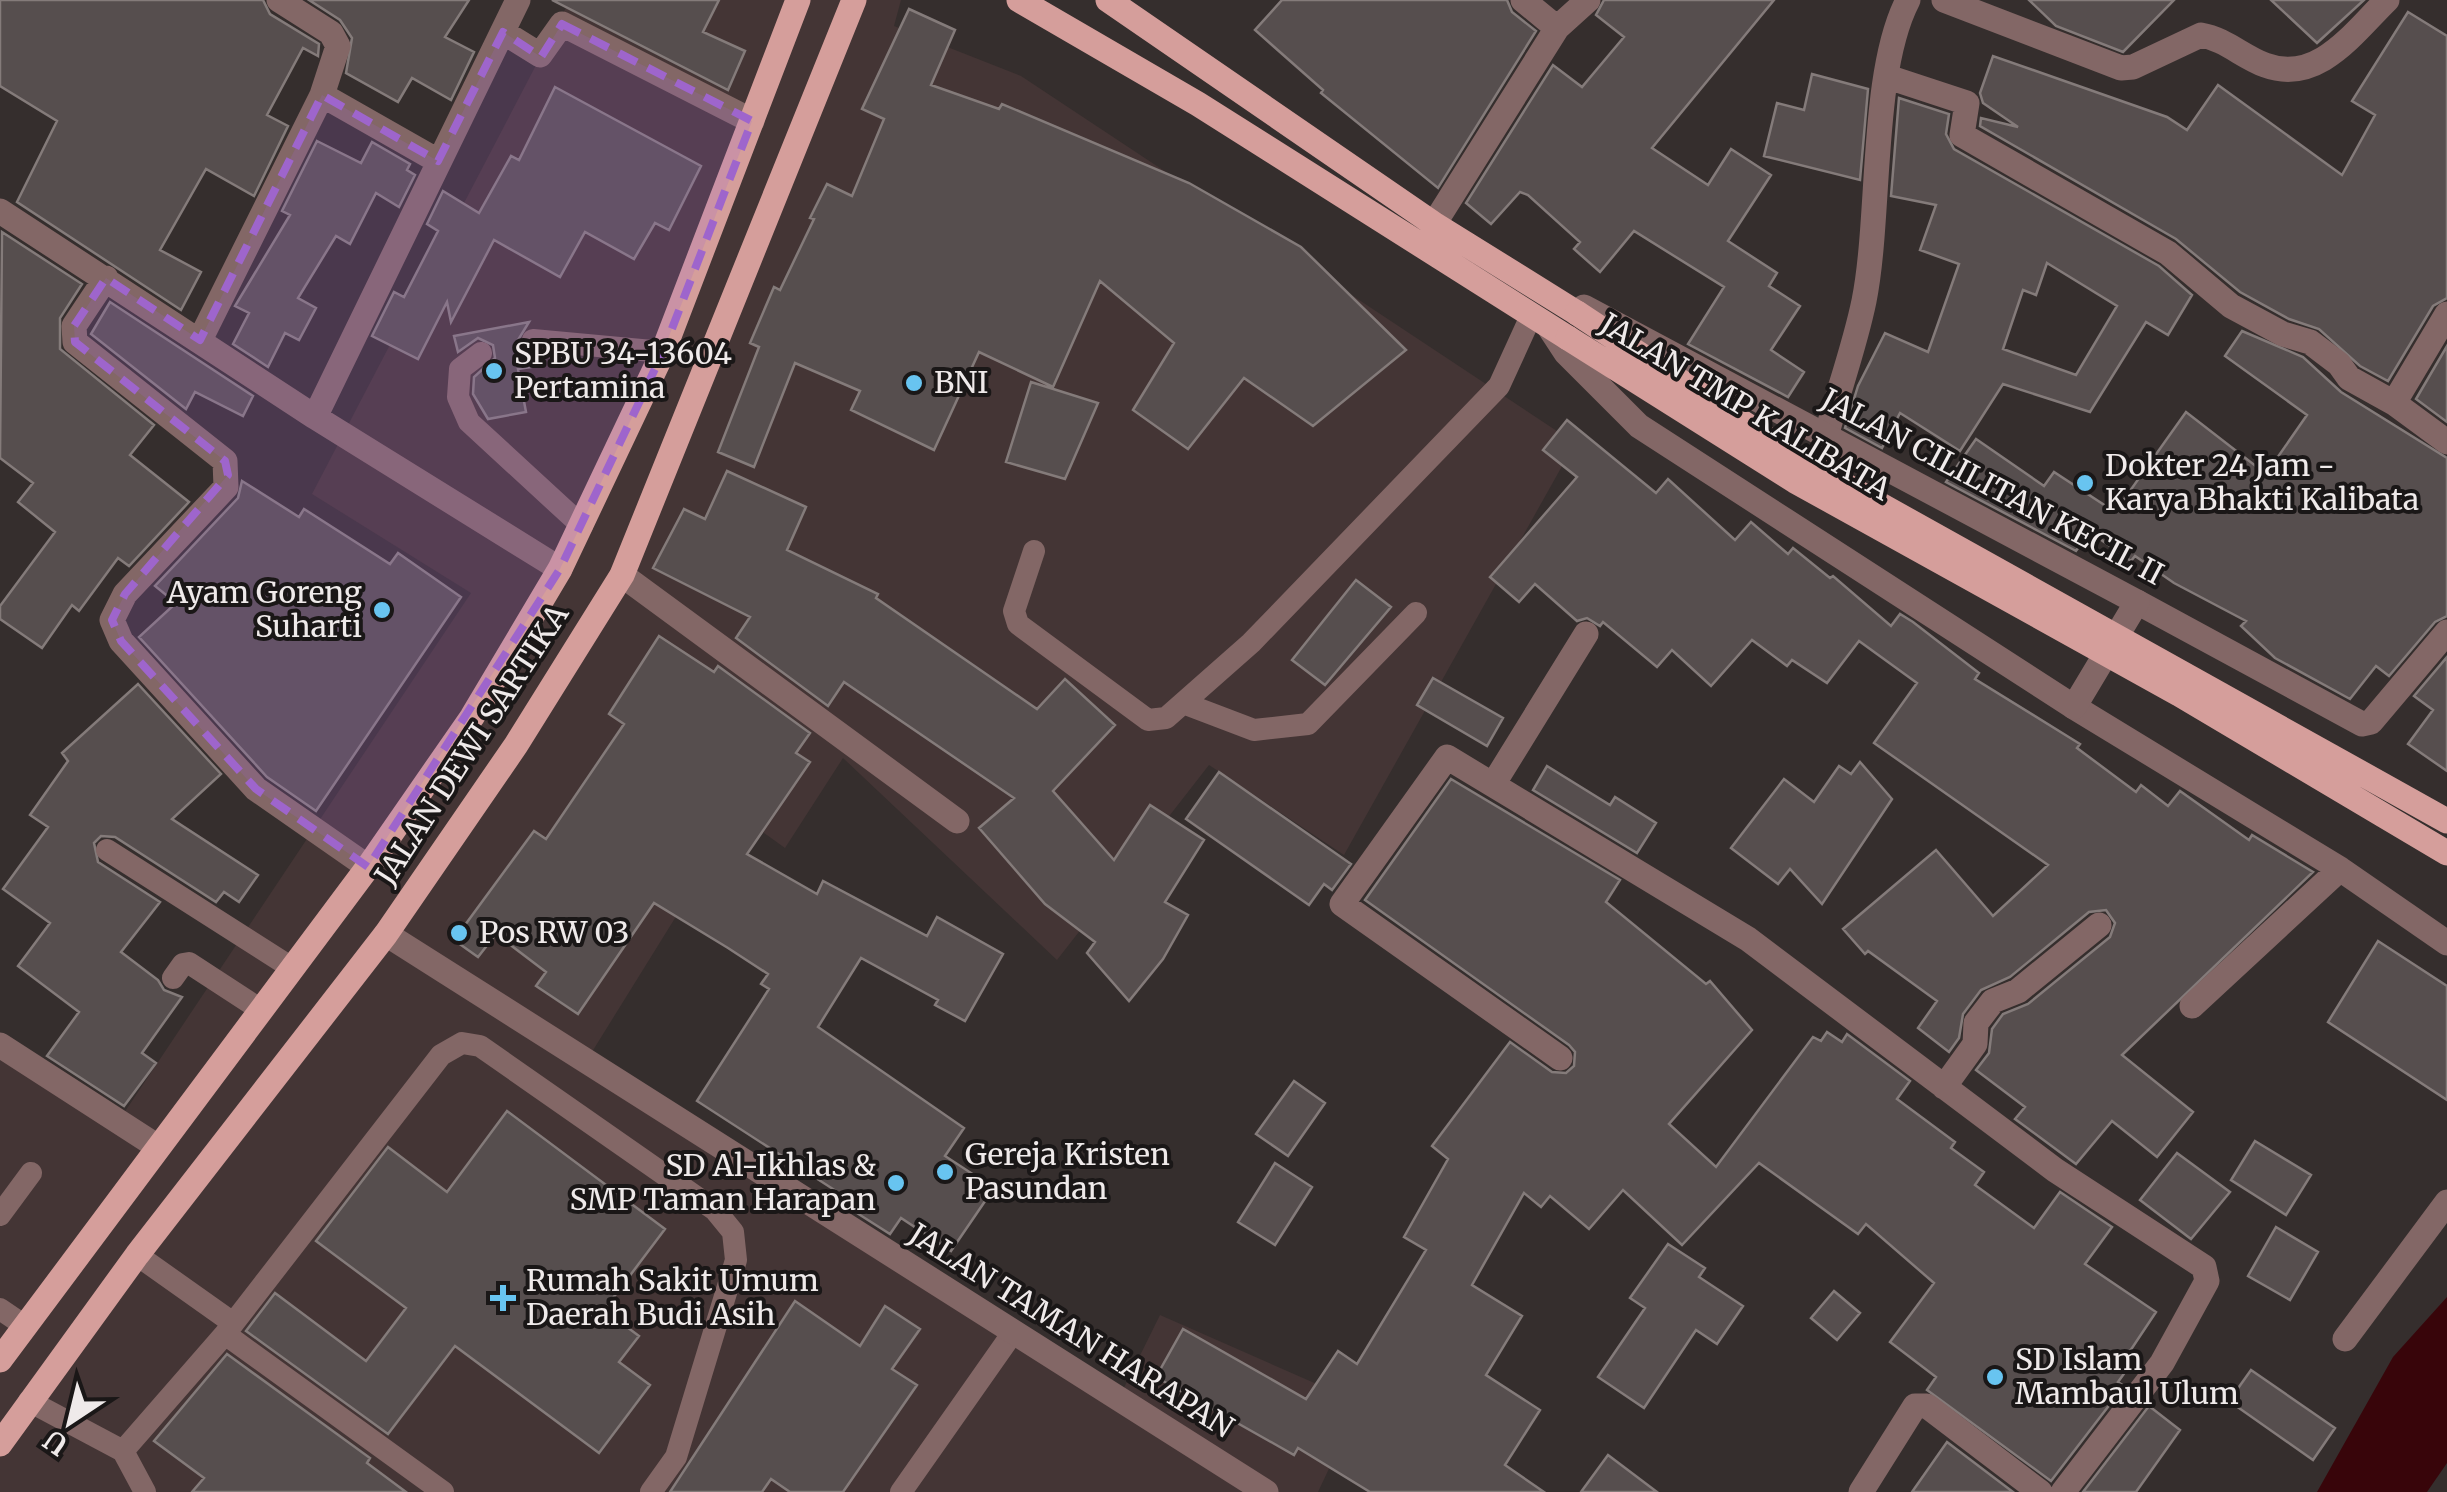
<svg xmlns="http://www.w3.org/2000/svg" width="2447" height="1492" viewBox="0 0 2447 1492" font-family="Merriweather,serif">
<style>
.built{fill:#443535}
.water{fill:#38050a}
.building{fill:#564e4e;stroke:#847b7a;stroke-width:2.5;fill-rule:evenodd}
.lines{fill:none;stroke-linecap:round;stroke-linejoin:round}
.service{stroke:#836766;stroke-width:22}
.minor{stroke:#836766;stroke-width:25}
.tertiary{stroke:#836766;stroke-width:25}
.primary{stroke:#d59e9b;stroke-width:25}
.primary-bridge{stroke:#d59e9b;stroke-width:25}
.marked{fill:#9e65cc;fill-opacity:0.2;stroke:#9e65cc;stroke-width:8;stroke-dasharray:20 12;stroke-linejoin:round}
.poi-dot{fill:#68c4f0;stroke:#1a1717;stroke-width:4}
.labels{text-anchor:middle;stroke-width:8;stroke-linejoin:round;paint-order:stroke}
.poi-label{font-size:30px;fill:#efeaea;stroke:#1a1717;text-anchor:start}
.street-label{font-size:30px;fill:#efeaea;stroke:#1a1717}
</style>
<rect width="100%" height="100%" fill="#352e2d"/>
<path class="built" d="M570,0H901L894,26L1021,76L1575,443L1344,855L1209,765L1057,960L843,758L785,848L739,815L582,1068L1114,1408L1160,1315L1360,1403L1318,1492H0V1035L124,1113L471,593L312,494Z"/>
<path class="water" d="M2447,1297V1463L2427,1492H2317L2393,1357Z"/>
<path class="building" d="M0,0H263L270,14L319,44L318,56L303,48L267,115L288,126L254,196L206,169L160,250L201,272L181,310L17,202L57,121L0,86Z
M309,0H469L445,37L474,52L451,100L412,78L398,102L346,73L352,38L340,20Z
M552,0H719L703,32L745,51L728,90Z
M1282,0H1507L1512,12L1536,31L1438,188L1321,93L1323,90L1255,30Z
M1604,0H1774L1652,148L1708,185L1731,149L1771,175L1728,241L1777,273L1769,286L1800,306L1771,350L1804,372L1788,397L1688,344L1724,287L1634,231L1600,272L1574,249L1580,242L1528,195L1520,192L1491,224L1466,203L1553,65L1582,87L1624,37L1596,15Z
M2029,0H2174L2123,52L2056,26Z
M2271,0H2364L2317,43Z
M909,9L955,30L931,85L999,109L1002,104L1189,183L1301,247L1406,350L1313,426L1244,378L1188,449L1133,410L1174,343L1100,281L1053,387L979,352L934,450L851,410L860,391L795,363L754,467L718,452L759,347L750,343L774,287L780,290L814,219L810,218L827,184L852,196L884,119L862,109Z
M2408,12L2447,36V298L2433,306L2388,381L2360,366L2319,329L2289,319L2240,292L2176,239L1980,126L1981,118L2018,127L1983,103L1980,93L1993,56L2167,117L2187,130L2218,85L2342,175L2375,115L2352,101Z
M1812,74L1868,89L1860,180L1764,156L1777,103L1804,110Z
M555,87L701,166L669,230L655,223L634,259L585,232L560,277L494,240L451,322L447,302L418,359L372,336L394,292L404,297L438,231L427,224L443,191L479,213L511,156L519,160Z
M1899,98L1949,114L1946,134L1954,149L2159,266L2192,295L2168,335L2146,322L2090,412L2003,384L1960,451L1900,413L1882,448L1845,428L1858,386L1885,333L1928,352L1959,264L1920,250L1936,205L1891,196ZM2047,263L2117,306L2076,375L2003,349L2023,290L2036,295Z
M317,141L361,163L372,142L410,164L407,170L415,175L399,207L376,193L350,244L336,236L298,298L316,308L299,340L285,333L268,367L233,344L249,313L235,306L290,215L282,211Z
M2,232L82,284L60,318V349L154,425L130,455L189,502L129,566L118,558L79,611L72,605L42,648L0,619V606L55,532L18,502L33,483L0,458Z
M110,302L253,396L243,416L195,392L186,409L91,334Z
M529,322L518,340L524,352L536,355L538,366L518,369L526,412L488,419L473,394L474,377L495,358L493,345L478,338L458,352L454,336Z
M2242,331L2303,357L2341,392L2447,458V616L2435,622L2389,676L2376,666L2350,699L2275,658L2241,626L2246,621L2174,583L2135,556L2131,561L2090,532L2076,551L1946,482L1976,439L2044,486L2054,472L2115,512L2186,412L2266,474L2307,415L2225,356Z
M2447,346V422L2416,399Z
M1031,382L1098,403L1065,479L1006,462Z
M1567,420L1656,493L1668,479L1735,540L1751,522L1788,554L1793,548L1830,578L1833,576L1891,626L1900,614L1913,622L1979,673L1975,679L2080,744L2077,748L2136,792L2141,785L2168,806L2180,791L2249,840L2252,835L2313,872L2122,1055L2193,1112L2157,1157L2112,1121L2076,1164L2015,1119L2025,1107L1976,1070L1989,1053L1992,1029L2003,1014L2028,1004L2110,937L2115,923L2106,910L2089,912L2010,977L1981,990L1963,1014L1959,1038L1949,1052L1918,1028L1937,1001L1868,951L1865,954L1843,929L1936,850L1993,916L2048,865L1874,743L1917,683L1859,641L1827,683L1792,660L1787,666L1752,640L1711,686L1672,650L1657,667L1603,622L1600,626L1587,618L1577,621L1535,584L1519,602L1490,577L1577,477L1543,450Z
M727,471L806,507L787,550L878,594L876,598L1037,709L1065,679L1115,725L1053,791L1114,860L1150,805L1204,840L1165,902L1188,915L1163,959L1129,1001L1087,953L1095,942L1045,904L979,828L1014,798L844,682L828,706L736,638L750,617L653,568L684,509L705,519Z
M242,481L299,517L304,509L390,564L398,553L461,597L316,811L267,777L139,637L176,603L155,586L238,498Z
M1356,580L1391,607L1325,685L1292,660Z
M659,636L714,672L718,666L810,733L796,753L810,762L747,854L817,894L823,881L927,936L937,917L1003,954L965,1021L935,1005L938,1000L861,958L818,1027L964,1128L945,1156L994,1188L951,1251L901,1218L890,1234L849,1208L853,1202L697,1101L769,989L761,984L768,974L728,948L654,903L578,1014L536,986L546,972L496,934L478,957L454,940L534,831L546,839L624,724L609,714Z
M2447,657V771L2408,744L2433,710L2414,696Z
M1433,678L1503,718L1487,746L1417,705Z
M138,684L221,774L172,819L258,875L239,902L224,892L216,902L115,837L101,836L94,843L98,862L160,902L121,952L158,980L164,990L182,997L142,1053L156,1063L124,1106L47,1056L79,1012L18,966L50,923L3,889L48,827L30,815L68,761L62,753Z
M1860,762L1892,799L1822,904L1790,869L1778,884L1731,848L1784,779L1814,802L1839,766L1851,774Z
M1547,766L1610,805L1615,797L1656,823L1637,853L1533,790Z
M1219,772L1351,864L1332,890L1324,884L1309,905L1186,819Z
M1451,779L1620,880L1606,902L1706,984L1710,981L1752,1030L1669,1124L1716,1167L1813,1037L1821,1041L1827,1032L1842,1042L1847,1034L1910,1081L1897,1099L1955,1142L1951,1148L1984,1172L1975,1185L2034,1228L2060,1192L2112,1227L2085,1264L2156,1312L2124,1360L2131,1364L2118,1382L2124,1386L2051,1481L1927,1390L1936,1377L1890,1342L1934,1283L1866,1224L1858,1234L1759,1163L1682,1245L1623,1190L1589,1229L1550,1196L1541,1207L1524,1193L1472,1285L1522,1316L1486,1375L1540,1410L1505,1465L1544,1492H1370L1298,1448L1294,1455L1156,1377L1183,1329L1306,1399L1338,1351L1357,1364L1426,1250L1404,1237L1448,1159L1432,1146L1510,1042L1552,1072L1566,1073L1574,1066L1575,1052L1569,1045L1365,900Z
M2378,941L2447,986V1100L2328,1022Z
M1294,1081L1325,1103L1288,1156L1256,1134Z
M507,1111L665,1229L604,1310L639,1336L619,1362L650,1385L599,1453L455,1346L388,1434L246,1331L275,1293L366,1361L406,1308L316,1241L388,1147L447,1192Z
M2255,1141L2311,1175L2286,1215L2231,1180Z
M2177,1153L2230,1192L2191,1239L2140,1200Z
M1275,1163L1312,1187L1275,1245L1238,1222Z
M2276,1227L2318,1252L2290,1300L2248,1276Z
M1668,1244L1705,1268L1699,1277L1743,1306L1717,1344L1696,1330L1644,1408L1598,1377L1645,1308L1630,1298Z
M1834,1291L1860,1313L1837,1340L1811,1318Z
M795,1301L860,1346L885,1306L920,1329L892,1369L917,1385L843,1492H790L771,1479L762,1492H670Z
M227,1354L370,1458L367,1463L406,1492H192L204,1478L154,1441Z
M2251,1370L2335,1428L2313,1460L2229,1401Z
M2149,1406L2180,1430L2136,1492H2083Z
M1947,1442L2013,1492H1912Z
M1608,1455L1657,1492H1581Z"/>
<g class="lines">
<path class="service" d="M533,340L663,352
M481,353L460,369L458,397L469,422L582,526
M1034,551L1014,611L1018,624L1148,720L1166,718L1251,643L1499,386L1531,316
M1183,703L1254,730L1308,724L1416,613
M107,850L292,968
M173,978L183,964L189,963L261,1010
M0,1215L31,1173
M137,1255L233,1323
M0,1309L25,1326
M225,1334L443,1492
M29,1401L123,1451L145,1492
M123,1451L225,1334L441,1055L462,1043L480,1046L715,1210L733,1232L736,1260L676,1457L651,1492
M901,1492L1012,1334"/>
<path class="minor" d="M1523,0L1557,28
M1944,0L2121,68L2133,67L2201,35C2225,39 2243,57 2265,65C2318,85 2354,32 2387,0
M503,32L540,55L562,24L752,121
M1888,77L1967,103L1962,135L2168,253L2231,306L2283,334L2310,342L2339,364L2349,378L2394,403L2447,442
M322,95L438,161
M0,211L315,417L560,569
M1434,224L1557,28L1588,0
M106,278L74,326L75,342L225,461L226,487L125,594L112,620L121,641L256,789L368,867
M200,340L322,95L338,46L331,33L279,0
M2394,403L2447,314
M315,417L518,0
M1827,433C1839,389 1855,345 1864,301C1881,216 1870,73 1908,0
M622,575L957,821
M2137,602L2362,724L2371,722L2447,632
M2074,707L2340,869L2447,943
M1494,783L1586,634
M386,934L1266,1492
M2192,1006L2340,869
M0,1045L158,1147
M1560,1058L1342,904L1447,757L1748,939L2055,1170L2204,1267L2207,1281L2162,1363L2063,1492
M1944,1087L1975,1044L1976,1023L1993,1001L2018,991L2099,925
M2345,1339L2447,1202
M1861,1492L1915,1406H1927L2040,1492"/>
<path class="tertiary" d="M1549,327L1566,353L1639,426L2074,707L2137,602L1584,307"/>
<path class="primary" d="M1019,0L1198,104L1568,338
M1108,0L1434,224L1577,313
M0,1360L368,867L472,717L560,569L663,352L798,0
M0,1444L137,1255L386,934L516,745L622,575L854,0"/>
<path class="primary-bridge" d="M1577,313L1798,459L2447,821
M1568,338L1795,481L2179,694L2447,853"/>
</g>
<path class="marked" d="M562,24L752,121L663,352L560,569L368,867L256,789L121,641L112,620L125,594L228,475L225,461L75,342L74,326L106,278L200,340L322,95L438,161L503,32L541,57Z"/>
<g class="poi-dot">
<circle cx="494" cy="371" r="10"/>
<circle cx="914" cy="383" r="10"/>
<circle cx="2085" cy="483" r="10"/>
<circle cx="382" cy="610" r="10"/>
<circle cx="459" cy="933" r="10"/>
<circle cx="945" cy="1172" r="10"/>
<circle cx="896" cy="1183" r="10"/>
<path d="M498 1283h10v10h10v10h-10v10h-10v-10h-10v-10h10z"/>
<circle cx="1995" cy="1377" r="10"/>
</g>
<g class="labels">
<g class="poi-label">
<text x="514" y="364">SPBU 34-13604<tspan x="514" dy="34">Pertamina</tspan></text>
<text x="934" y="393">BNI</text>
<text x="2105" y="476">Dokter 24 Jam -<tspan x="2105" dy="34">Karya Bhakti Kalibata</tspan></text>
<text x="362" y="603" text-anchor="end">Ayam Goreng<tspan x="362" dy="34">Suharti</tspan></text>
<text x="479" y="943">Pos RW 03</text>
<text x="965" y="1165">Gereja Kristen<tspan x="965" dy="34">Pasundan</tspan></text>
<text x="876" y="1176" text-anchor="end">SD Al-Ikhlas &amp;<tspan x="876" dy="34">SMP Taman Harapan</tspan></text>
<text x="526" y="1291">Rumah Sakit Umum<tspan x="526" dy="34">Daerah Budi Asih</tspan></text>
<text x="2015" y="1370">SD Islam<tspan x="2015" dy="34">Mambaul Ulum</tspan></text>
</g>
<g class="street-label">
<text transform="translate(1745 407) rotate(31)" y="10">JALAN TMP KALIBATA</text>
<text transform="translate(1992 487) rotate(28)" y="10">JALAN CILILITAN KECIL II</text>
<text transform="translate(472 745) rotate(-57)" y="10">JALAN DEWI SARTIKA</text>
<text transform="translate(1071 1331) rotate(32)" y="10">JALAN TAMAN HARAPAN</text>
</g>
</g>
<g transform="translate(70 1422) rotate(215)" stroke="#1a1717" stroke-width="8" paint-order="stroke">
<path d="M0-8L18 38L0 25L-18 38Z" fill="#efeaea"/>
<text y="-15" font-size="28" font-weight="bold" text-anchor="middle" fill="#efeaea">U</text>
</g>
</svg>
